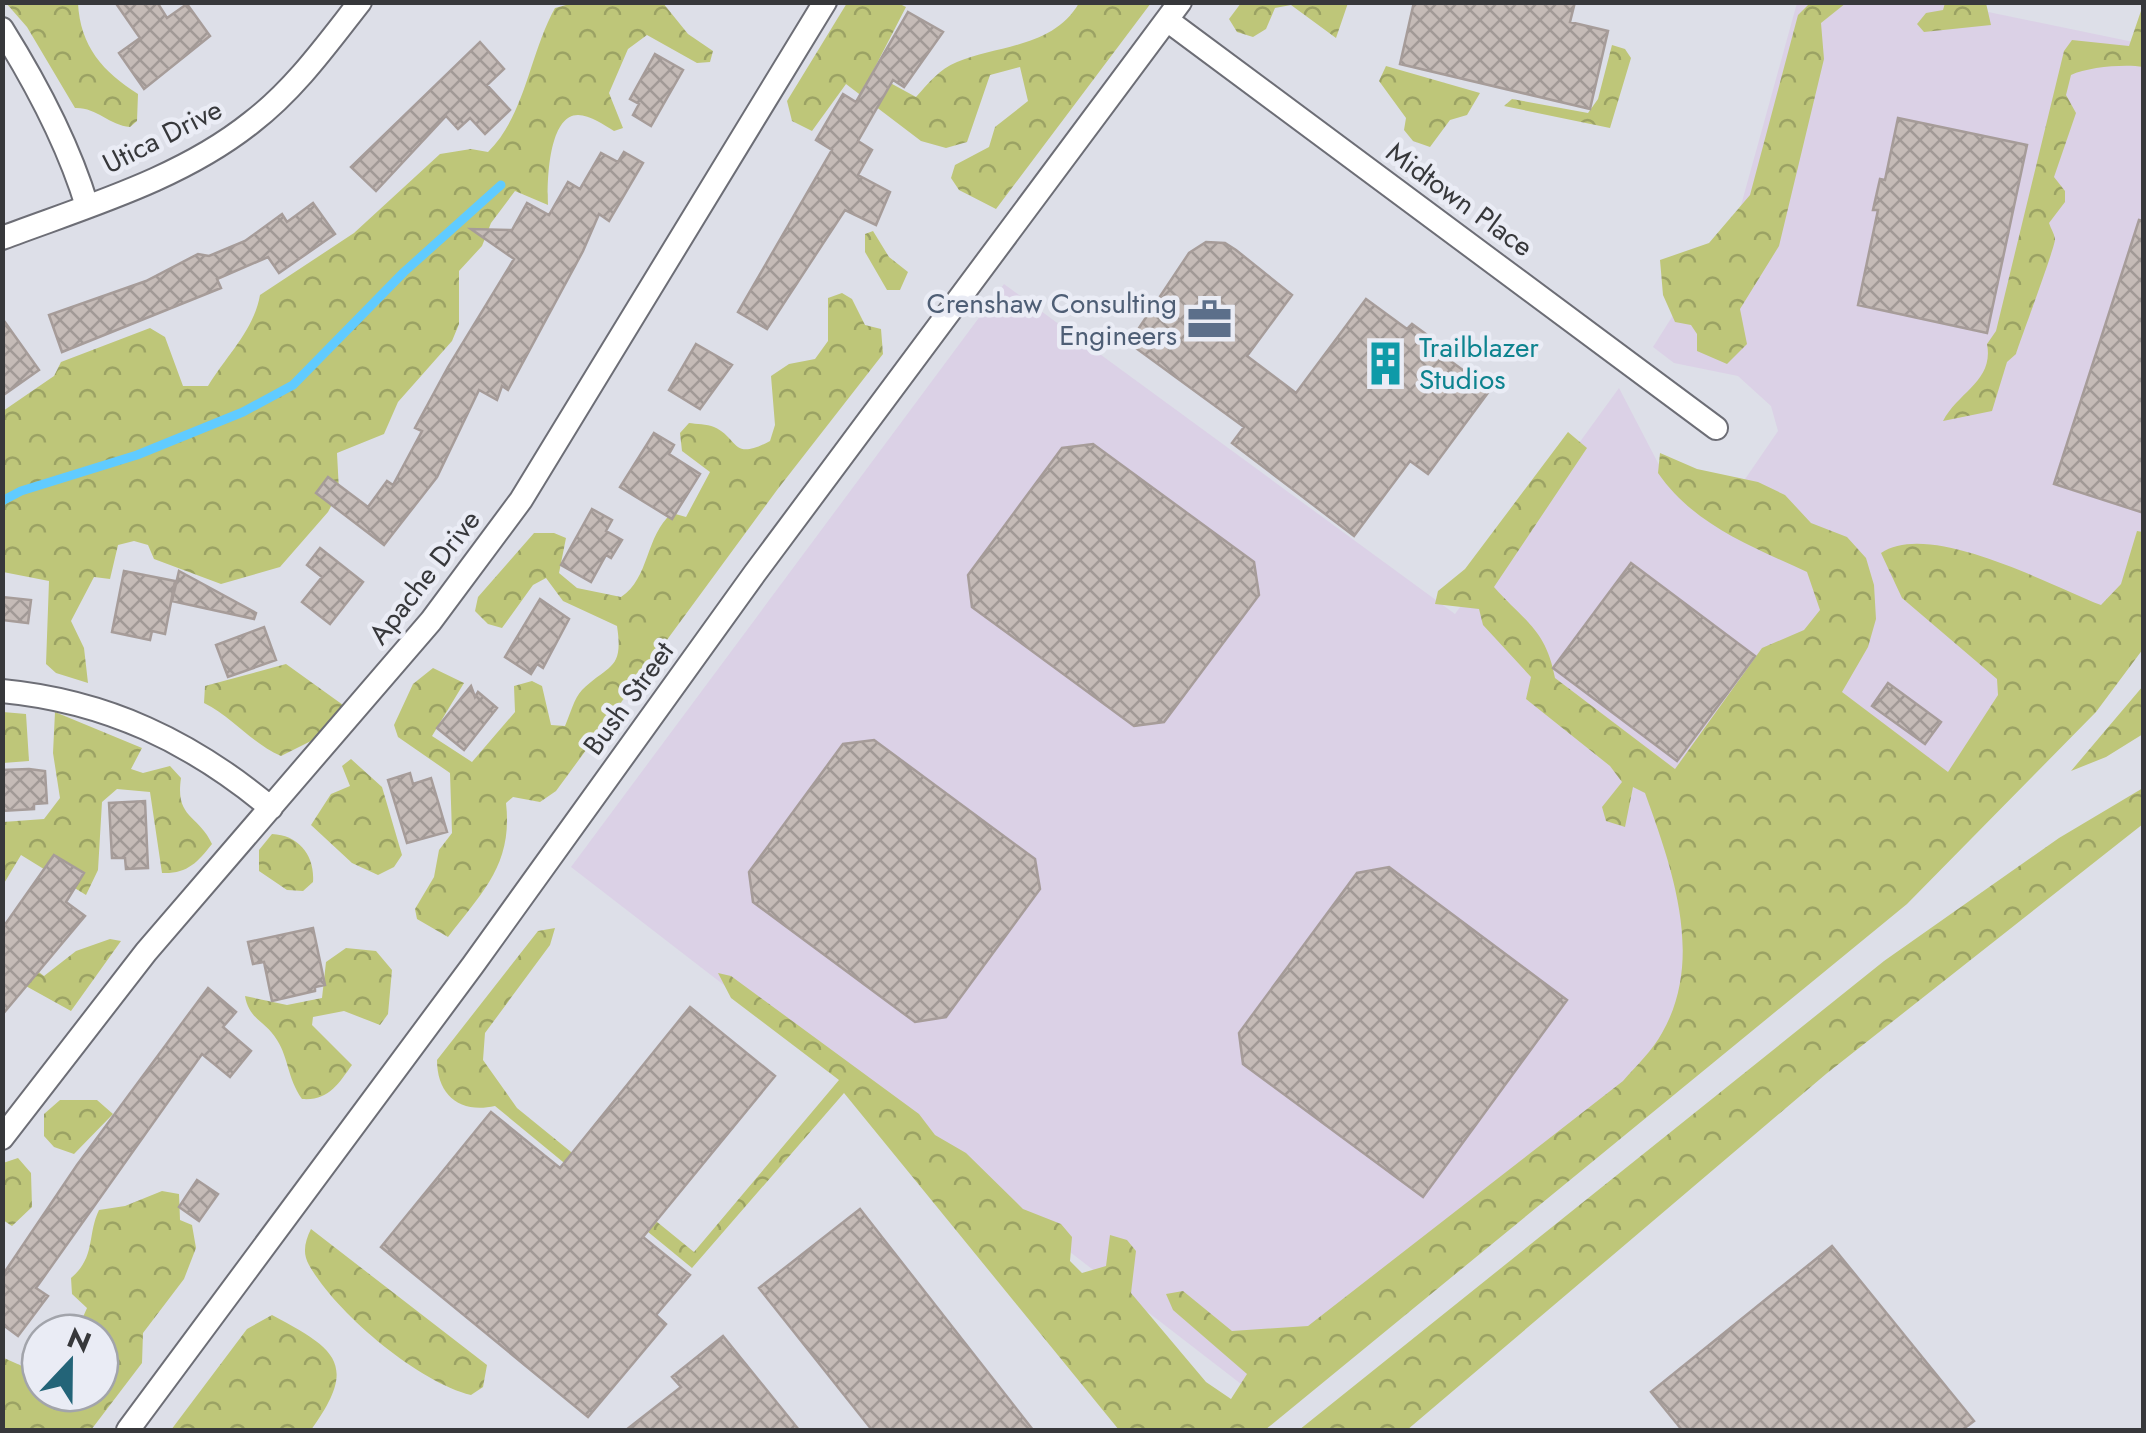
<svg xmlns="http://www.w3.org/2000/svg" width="2146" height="1433" viewBox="0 0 2146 1433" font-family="Jost,sans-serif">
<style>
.commercial{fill:#dbd1e6}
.forest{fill:url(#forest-crowns)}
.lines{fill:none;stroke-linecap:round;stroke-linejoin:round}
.stream{stroke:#60cbff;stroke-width:9}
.building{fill:url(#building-cross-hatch);stroke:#a69c99;stroke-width:2.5}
.minor-casing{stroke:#6d6e76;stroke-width:26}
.minor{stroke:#fff;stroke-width:22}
.labels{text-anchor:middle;stroke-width:9;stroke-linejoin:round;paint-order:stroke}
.street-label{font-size:28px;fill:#37383b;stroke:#eaecf5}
.service-label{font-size:28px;fill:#4e5e75;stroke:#eaecf5;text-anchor:end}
.culture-label{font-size:28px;fill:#0d838f;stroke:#eaecf5;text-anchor:start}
</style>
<defs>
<pattern id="forest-crowns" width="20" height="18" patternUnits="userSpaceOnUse" patternTransform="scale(2.5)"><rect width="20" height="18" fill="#bec679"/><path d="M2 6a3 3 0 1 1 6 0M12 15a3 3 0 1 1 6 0" fill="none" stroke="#9ba264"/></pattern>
<pattern id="building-cross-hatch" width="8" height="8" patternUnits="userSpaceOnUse" patternTransform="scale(2.5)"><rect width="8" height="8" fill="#c5bbb7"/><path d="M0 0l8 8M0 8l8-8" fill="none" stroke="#a19996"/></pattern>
</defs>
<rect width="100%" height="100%" fill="#dddfe8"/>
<path class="commercial" d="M1797,3H1945L2143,44L2144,617L2034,750L1254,1394L571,867L1004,284L1455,614L1619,388L1658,463L1680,487L1741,485L1778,431L1771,406L1738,376L1674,363L1653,347L1740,209Z"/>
<path class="forest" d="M577,2L663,3L688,34L713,51L710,62L697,63L647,35L628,49L609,93L623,128L614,131C604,125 590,115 578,115C548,115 547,184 548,205L515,191L491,223L482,246L459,271V324L452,341L398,402L384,434L337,453L339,491L328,512L280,567L221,584L154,559L148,545L134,541L118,545L110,579L94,577L71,621L84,648L88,683L56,673L46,664L49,581L3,572V411L54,376L61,362L150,328L165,337L183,386H208C227,355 254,330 260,295L354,233L440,154L471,149L488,152C526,114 529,55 555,8Z
M6,3H78C80,46 103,72 138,94L137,121L130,127C109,125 96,107 75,108L27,27Z
M847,3H898L906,7L872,73L916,97C929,83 939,69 957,62C999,45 1054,47 1079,3H1151L996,209L959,190L951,178L955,165L989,147L995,127L1028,101L1020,67L990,75L967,142L946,148L921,141L846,84L812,131L792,121L787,101Z
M1241,3V2L1348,3L1336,38L1291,5L1275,8L1266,29L1253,37L1237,32L1229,19Z
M1810,3H1846L1821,23L1824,59L1779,246L1740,309L1747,344L1727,364L1697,351V334L1691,325L1675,322L1663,295L1660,260L1709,243L1750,195L1798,15Z
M1986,3L1991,25L1924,32L1917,24L1926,13L1943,10L1945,3Z
M2143,5V67C2125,64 2088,67 2071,75L2066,95L2076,113L2054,177L2065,191V202L2049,223C2051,229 2054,233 2055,239C2056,245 2021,338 2016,354L2007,362L1992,411L1943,421C1959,391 1994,381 1987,344L1996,331L2064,51L2072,40L2129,46Z
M1612,45L1625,49L1631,58L1610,128L1504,106L1512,99L1588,113L1598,99Z
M1386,66L1480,93L1467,115L1450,120L1430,147L1413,141L1404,130L1406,118L1379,81Z
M873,231L889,257L908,272L900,290H887L865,252V234Z
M842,293L852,299L865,325L881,329L883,354L777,490L556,791L540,802L513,797L506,803C513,864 483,891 448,937L417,919L415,909L434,877L439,850L452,833L450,773L398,737L394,725L413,684L433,668L464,683L432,736L472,762L515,712L514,686L532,681L542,686L551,725L565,726C570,715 574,698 582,690C608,664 624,671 617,626L563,601L546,578L533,585L502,628L488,624L475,611L478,597L534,533H554L566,538L559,573L577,588L621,597C650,578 645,536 672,513L686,517L710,472L682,451L680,433L689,423C696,424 707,424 714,427C739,438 731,462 770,441L775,425L771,376L789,364L815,359L828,341V298Z
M1568,432L1587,448L1494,587C1524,621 1546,629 1555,678L1675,769L1762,648L1804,630L1820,610L1807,572C1751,546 1694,525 1658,473L1660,453L1697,469L1758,482L1785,495L1811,523L1847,537L1866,558L1874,585L1876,619L1868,647L1842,692L1948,772L1998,695L1997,679L1902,598L1881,553C1930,520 2049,585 2101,605L2121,584L2137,531L2143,532V649L2096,712L1907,904L1265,1430H1119L844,1093L692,1268L495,1106C460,1114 437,1095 437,1060L538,931L555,928L550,945L485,1033L483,1060L517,1108L694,1252L839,1080L731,998L718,973L731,976L919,1114L935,1135L966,1153L1023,1209L1061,1224L1072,1237L1070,1261L1082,1273L1106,1266L1110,1235L1127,1240L1136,1251L1131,1293L1206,1382L1231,1399L1247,1374L1173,1310L1166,1294L1183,1291L1232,1331L1308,1326L1623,1081C1636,1066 1653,1050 1662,1033C1705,958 1672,868 1645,793L1633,787L1625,827L1606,821L1602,807L1622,782L1610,766L1526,699L1531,677L1483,625L1479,609L1435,604L1438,591L1465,569Z
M286,664L350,710L329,732L281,756C251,743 234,718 204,703L205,686Z
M2143,686V734L2106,757L2071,771Z
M3,712L26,714L29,761L3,763Z
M55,712L142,748L131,769L143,773L170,766L181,778C175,819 198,814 212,844C197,863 187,874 162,873L150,792L117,789L102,802L98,870L86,895L21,855L3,885V822L44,819L60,798L53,753Z
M351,759L382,787L402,855L394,867L378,875L352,863L311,825L331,794L350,786L342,766Z
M2143,788V824L1826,1074L1407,1430H1299L1884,961L2059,838Z
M272,834C299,835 315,856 313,882L303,891L287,890L259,871V850Z
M110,939L121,941L71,1011L15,980L2,944L44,976L76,951Z
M346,948L376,951L392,970L388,1014L380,1025L344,1011L313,1017L312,1025L352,1065C338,1084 329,1101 302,1099C287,1077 289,1059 277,1040C266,1021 249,1020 245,996L287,1005L322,998L326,962Z
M60,1100H97L113,1114L74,1154L54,1147L44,1136V1114Z
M18,1158L31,1173L32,1207L12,1226L3,1220V1163Z
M162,1191L179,1194L180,1220L192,1225L196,1248L184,1279L143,1333L142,1363L91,1430H3L4,1358L40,1374V1393H100V1333H76L87,1308L72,1294L71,1278C96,1257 87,1235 99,1210L125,1206Z
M311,1229L487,1365L483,1387L471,1395C418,1382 336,1313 309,1265C302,1253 305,1241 311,1229Z
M272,1315C336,1349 359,1364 311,1430H171L247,1329Z"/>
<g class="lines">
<path class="stream" d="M2,501L21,491L137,455L243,412L293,385L404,272L501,185"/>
</g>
<path class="building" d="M115,2H157L167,18L187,4L210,36L144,89L119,53L140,38Z
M1414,2H1575L1570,22L1608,31L1590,109L1400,64Z
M908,12L943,32L904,87L893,80L858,141L872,150L858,175L890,192L876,225L845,210L767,329L738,312L832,150L816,140L843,94L856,102Z
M480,42L504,69L487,85L510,110L485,134L470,118L458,129L446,116L376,191L351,167Z
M655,54L683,70L651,126L633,115L639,104L630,99Z
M1898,118L2027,145L1987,333L1858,305L1878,210H1873L1880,179L1885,180Z
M624,152L643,163L609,221L599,214L583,251L508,390L502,386L497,400L479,390L437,477L384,545L316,493L328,477L368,507L387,481L393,485L422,431L415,428L448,367L514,259L471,229L512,230L527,203L549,215L568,182L580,189L601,153L618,162Z
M313,203L335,234L279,273L268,257L217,279L221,288L62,352L49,315L146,281L198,254L209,256L245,241L282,214L287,222Z
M2139,220L2144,221V513L2054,484Z
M1206,242L1225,243L1236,250L1292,295L1247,356L1296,393L1366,299L1407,329L1412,324L1430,337L1426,343L1490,390L1428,474L1410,461L1354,536L1232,443L1244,427L1129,343L1189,253Z
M2,318L39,370L2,396Z
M696,344L732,365L700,409L669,390Z
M654,433L674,445L669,454L700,474L672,519L620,487Z
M1093,444L1254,562L1259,595L1164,722L1134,726L972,607L968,575L1062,448Z
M592,509L612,520L606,531L622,540L611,558L606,555L591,582L561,565Z
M320,548L363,582L330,624L302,602L322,577L307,565Z
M1631,563L1755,656L1677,761L1553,668Z
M124,571L175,581L165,634L152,631L150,640L112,632Z
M179,571L256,613L254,619L172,601Z
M2,597L31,600L28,623L2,620Z
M540,599L569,619L543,668L537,664L531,674L505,657Z
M264,627L276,660L228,677L216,645Z
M1888,683L1941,722L1925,744L1872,706Z
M471,686L475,697L478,692L497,708L464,750L437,728Z
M874,740L1035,859L1040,889L946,1017L915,1022L753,902L749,872L843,744Z
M29,769L45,771L47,803L34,804V809L2,811V770Z
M410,773L413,784L431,778L447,832L407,843L388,780Z
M145,801L148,868L126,869L125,858H112L109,803Z
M54,855L84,873L66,902L85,916L2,1015V929Z
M1389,867L1567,1000L1423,1197L1243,1064L1239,1033L1357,873Z
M313,928L325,985L315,987V991L272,1001L264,962L253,964L248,942Z
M208,988L236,1012L223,1027L251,1051L230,1077L202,1054L36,1288L48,1296L18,1336L2,1324V1276L77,1165Z
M690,1007L775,1076L643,1237L690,1275L656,1315L666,1324L588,1417L381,1247L491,1112L560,1168Z
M197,1180L218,1194L199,1221L179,1207Z
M860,1209L1033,1430H872L759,1288Z
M1832,1246L1974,1421L1962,1430H1682L1651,1392Z
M723,1336L799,1430H626L681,1387L672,1377Z"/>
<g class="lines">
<defs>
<path id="minor" d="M1167,20L1716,428
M2,29C37,85 68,143 87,206
M2,238C87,206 181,179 252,122C295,89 327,44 360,2
M2,691C107,701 192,742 271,808
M2,1138L146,952L431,621L521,500L825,2
M128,1430L473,965L755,573L1180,2"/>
</defs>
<use href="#minor" class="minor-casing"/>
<use href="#minor" class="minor"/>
</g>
<defs>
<symbol id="office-bare" viewBox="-9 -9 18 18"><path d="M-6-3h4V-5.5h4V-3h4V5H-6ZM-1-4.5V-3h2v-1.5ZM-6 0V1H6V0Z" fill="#5c6f8a" stroke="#eaecf5" stroke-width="2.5" paint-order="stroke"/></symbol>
<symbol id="building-bare" viewBox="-9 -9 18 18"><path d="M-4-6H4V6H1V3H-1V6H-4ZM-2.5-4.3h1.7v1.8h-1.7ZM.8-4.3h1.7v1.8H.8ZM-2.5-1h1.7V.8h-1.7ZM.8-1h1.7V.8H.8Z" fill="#0f9aa8" stroke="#eaecf5" stroke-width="2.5" paint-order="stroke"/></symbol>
</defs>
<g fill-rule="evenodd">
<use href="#office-bare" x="1178" y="288" width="63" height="63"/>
<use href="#building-bare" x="1354" y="332" width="63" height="63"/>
</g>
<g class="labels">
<g class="street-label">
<text transform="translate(162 136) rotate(-27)" y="10">Utica Drive</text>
<text transform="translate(1460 199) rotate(36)" y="10">Midtown Place</text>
<text transform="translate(424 577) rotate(-52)" y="10">Apache Drive</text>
<text transform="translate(628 698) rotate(-54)" y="10">Bush Street</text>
</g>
<g class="service-label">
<text x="1177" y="313">Crenshaw Consulting<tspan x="1177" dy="32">Engineers</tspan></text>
</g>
<g class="culture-label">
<text x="1419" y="357">Trailblazer<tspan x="1419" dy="32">Studios</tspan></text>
</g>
</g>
<rect width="2146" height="1433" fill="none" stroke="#37383b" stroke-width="10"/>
<g transform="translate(70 1363) rotate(22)"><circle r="48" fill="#eaecf5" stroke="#a2a4ab" stroke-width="2.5"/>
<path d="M0-8L18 38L0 25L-18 38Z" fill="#236478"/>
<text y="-15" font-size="28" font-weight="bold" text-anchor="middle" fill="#37383b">N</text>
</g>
</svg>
